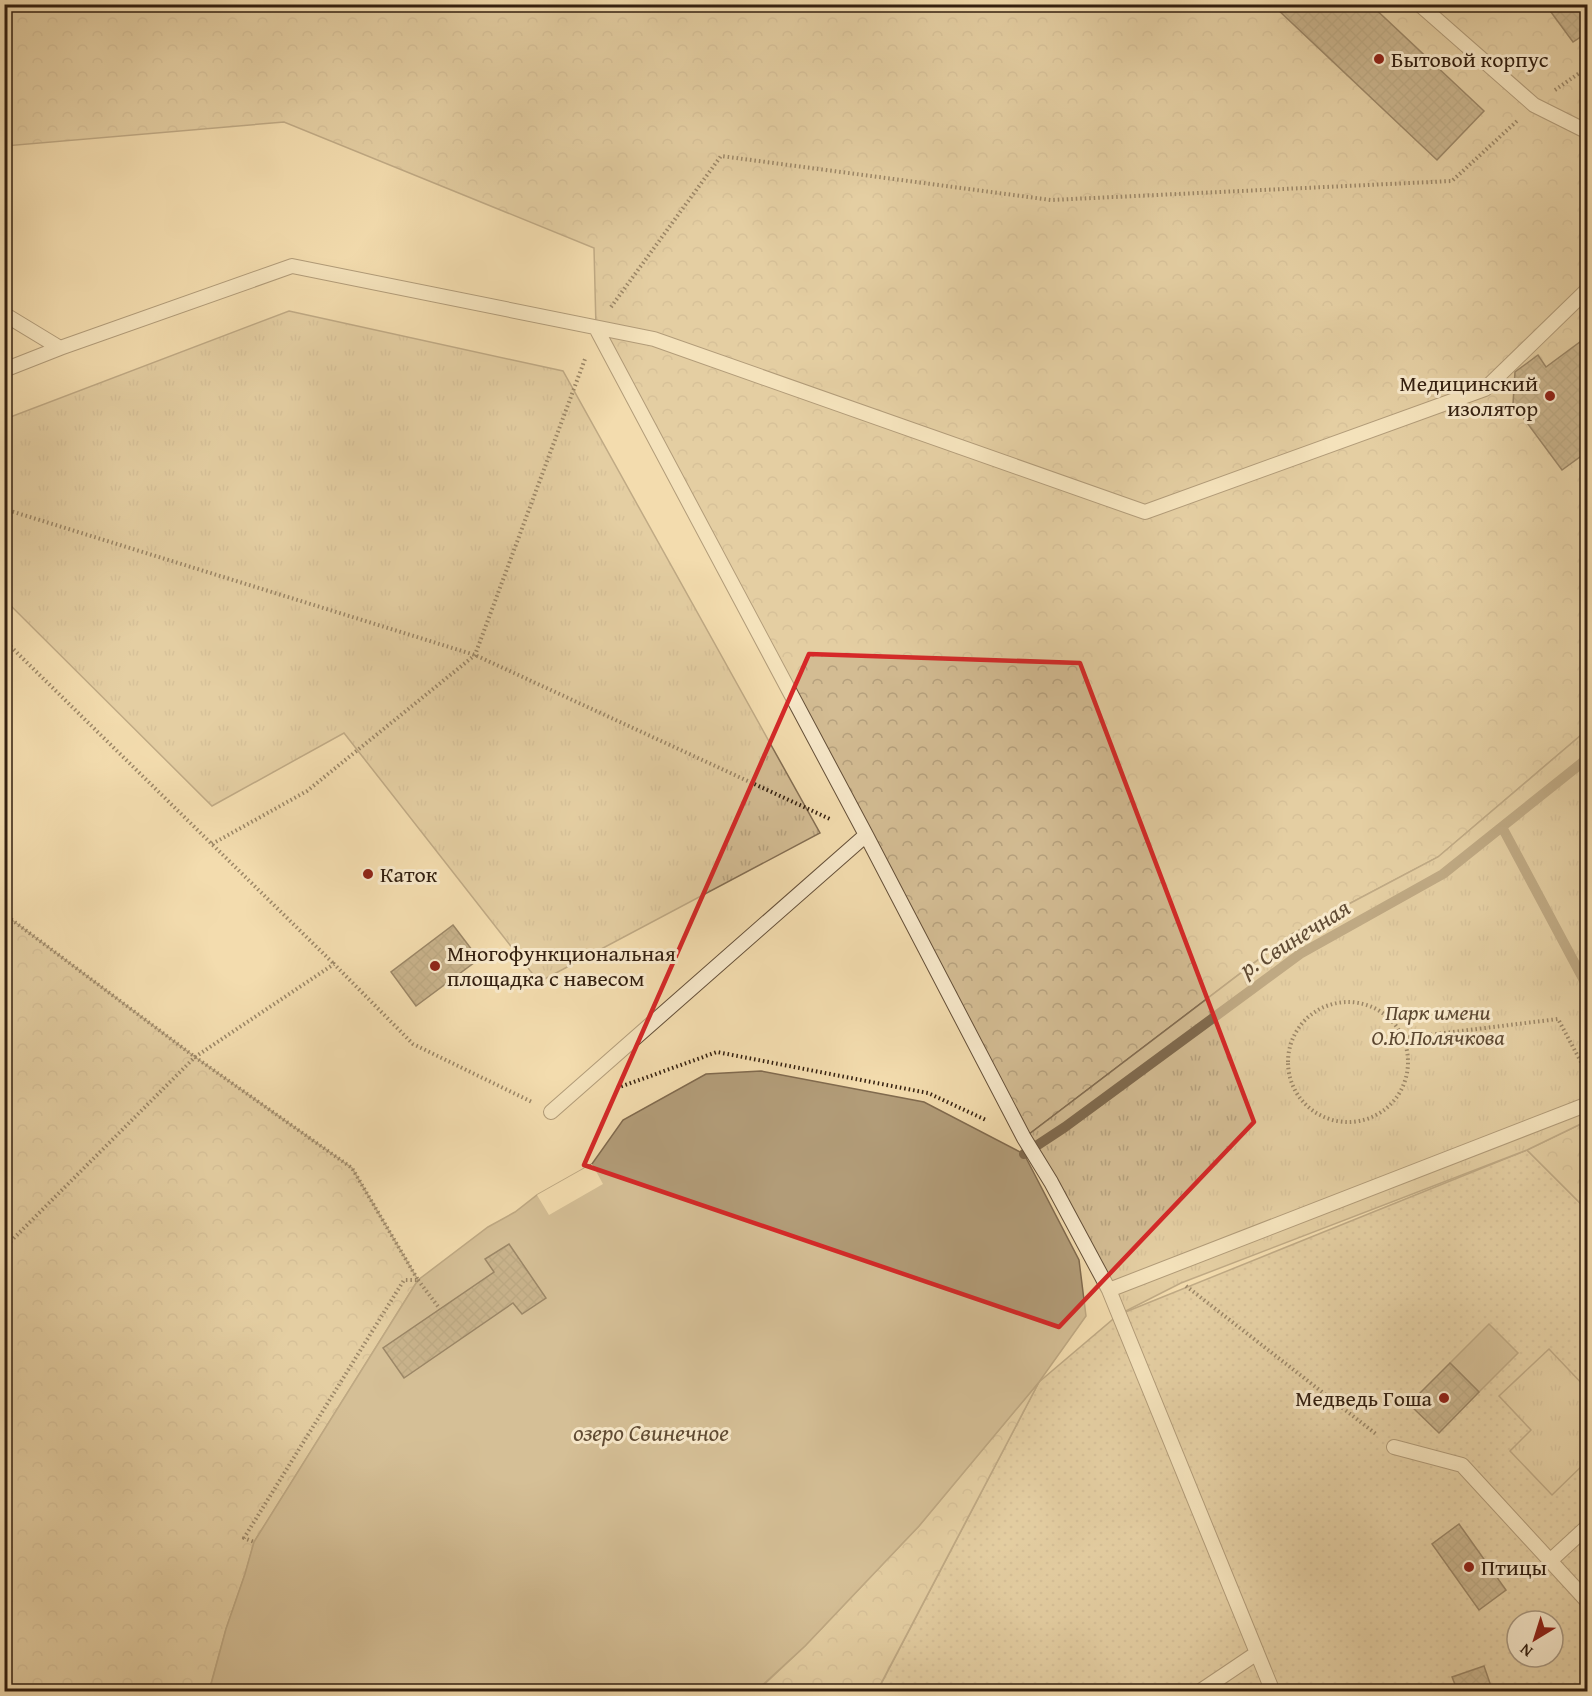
<svg xmlns="http://www.w3.org/2000/svg" width="1592" height="1696" viewBox="0 0 1592 1696" font-family="'Gentium Book Plus',serif">
<style>
.grass{fill:url(#grass-dots);stroke:#846e52;stroke-width:1.5;fill-rule:evenodd}
.forest{fill:url(#forest-crowns);stroke:#846e52;stroke-width:1.5}
.park{fill:url(#park-tufts);stroke:#846e52;stroke-width:1.5}
.water{fill:#b29c78;stroke:#806a4e;stroke-width:1.5}
.pier{fill:#f3dcae}
.lines{fill:none;stroke-linecap:round;stroke-linejoin:round}
.stream{stroke:#806a4e;stroke-width:10}
.building{fill:url(#building-cross-hatch);stroke:#342010;stroke-width:1.5}
.service-casing{stroke:#644f38;stroke-width:16}
.path{stroke:#342010;stroke-width:4;stroke-dasharray:1.5 3;stroke-linecap:butt}
.service{stroke:#f7e8ca;stroke-width:14}
.marked{fill:none;stroke:#d62828;stroke-width:4.5;stroke-linejoin:round}
.poi-dot{fill:#8f2418;stroke:#f7e8ca;stroke-width:2}
.labels{text-anchor:middle;stroke-width:6;stroke-linejoin:round;paint-order:stroke}
.poi-label{font-size:22px;fill:#342010;stroke:#f7e8ca;text-anchor:start}
.park-label{font-size:22px;font-style:italic;fill:#5c4731;stroke:#f7e8ca}
.water-label{font-size:24px;font-style:italic;fill:#604b34;stroke:#f7e8ca}
</style>
<defs>
<pattern id="grass-dots" width="8" height="8" patternUnits="userSpaceOnUse" patternTransform="scale(1.5)"><rect width="8" height="8" fill="#d3bc93"/><path d="M2 2h.1M6 6h.1" fill="none" stroke="#b6a17e" stroke-width="1.8" stroke-linecap="round"/></pattern>
<pattern id="forest-crowns" width="20" height="18" patternUnits="userSpaceOnUse" patternTransform="scale(1.5)"><rect width="20" height="18" fill="#d3bc93"/><path d="M2 6a3 3 0 1 1 6 0M12 15a3 3 0 1 1 6 0" fill="none" stroke="#b6a17e"/></pattern>
<pattern id="park-tufts" width="24" height="20" patternUnits="userSpaceOnUse" patternTransform="scale(1.5)"><rect width="24" height="20" fill="#d3bc93"/><path d="M3 7l-1-3M5 7V3M7 7l1-3M15 17l-1-3M17 17v-4M19 17l1-3" fill="none" stroke="#b6a17e"/></pattern>
<pattern id="building-cross-hatch" width="8" height="8" patternUnits="userSpaceOnUse" patternTransform="scale(1.5)"><rect width="8" height="8" fill="#978262"/><path d="M0 0l8 8M0 8l8-8" fill="none" stroke="#7c6a4f"/></pattern>
</defs>
<rect width="100%" height="100%" fill="#f3dcae"/>
<filter id="stains"><feTurbulence type="fractalNoise" baseFrequency=".00333" numOctaves="4"/><feColorMatrix values="0 0 0 0 .2 0 0 0 0 .09 0 0 0 0 .02 0 0 0 .5 -.17"/></filter>
<radialGradient id="worn" r=".72"><stop offset=".6" stop-color="#630" stop-opacity="0"/><stop offset="1" stop-color="#630" stop-opacity=".3"/></radialGradient>
<path class="grass" d="M1527,1150L1587,1210V1691L877,1692L1039,1382L1118,1315ZM1517,1621H1553V1657H1517Z"/>
<path class="forest" d="M5,5H1587V730L1438,857L1292,934L1024,1138L596,328L594,248L284,122L5,146Z
M4,914L195,1057L352,1168L418,1280L254,1542L245,1574L226,1629L209,1691H5Z
M1587,1121V1210L1527,1150Z
M1039,1382L877,1691L756,1692L805,1646L919,1526Z"/>
<path class="park" d="M289,311L563,371L820,833L539,982L344,733L212,806L5,600V419Z
M1587,730V1121L1527,1150L1181,1283L1118,1315L1024,1138L1292,934L1438,857Z
M1549,1349L1588,1390L1587,1461L1552,1495L1510,1451L1531,1430L1499,1396Z"/>
<path class="water" d="M761,1071L924,1102L1024,1154L1079,1260L1086,1316L1039,1382L919,1526L805,1646L756,1691L209,1692L226,1629L245,1574L254,1542L418,1280L488,1227L515,1212L537,1195L592,1164L623,1120L706,1074Z
M1489,1324L1518,1353L1479,1392L1450,1363Z"/>
<path class="pier" d="M592,1164L603,1184L549,1215L537,1195Z"/>
<g class="lines">
<path class="stream" d="M1502,827L1588,988
M1024,1154L1065,1127L1300,954L1443,874L1588,758"/>
</g>
<path class="building" d="M1275,4H1370L1484,111L1437,160L1274,6Z
M1545,4H1588V32L1573,42Z
M1588,336V451L1562,470L1513,404L1515,372L1538,355L1546,367Z
M453,925L479,959L416,1006L391,972Z
M509,1244L546,1298L522,1314L513,1303L404,1378L383,1348L494,1272L485,1259Z
M1450,1363L1479,1392L1439,1433L1409,1404Z
M1459,1524L1506,1590L1479,1610L1432,1544Z
M1588,1661V1673L1582,1664Z
M1484,1666L1493,1692H1458L1452,1677Z"/>
<g class="lines">
<defs>
<path id="service" d="M1419,4L1534,105L1588,132
M4,314L60,348
M596,328L866,835L1024,1138L1051,1182L1109,1290
M4,370L60,348L292,266L654,339L1145,512L1485,389L1588,289
M551,1112L866,835
M1394,1447L1462,1465L1588,1602
M1550,1561L1588,1526
M1199,1692L1257,1653
M1273,1692L1109,1290L1588,1104"/>
</defs>
<use href="#service" class="service-casing"/>
<path class="path" d="M1555,90L1588,67
M611,307L721,156L1051,200L1452,181L1517,121
M4,509L475,655L830,819
M4,640L334,964
M212,844L307,791L475,655L585,359
M4,914L195,1057L334,964L413,1044L532,1102
M1288 1062a60 60 0 1 1 120 0a60 60 0 1 1-120 0Z
M1404,1038L1558,1019L1588,1075
M617,1088L717,1052L928,1093L986,1120
M4,1248L195,1057L352,1168L418,1280H404L244,1538L254,1542
M418,1280L440,1309
M1186,1286L1376,1434"/>
<use href="#service" class="service"/>
</g>
<path d="M0 0H1592V1696H0ZM809,654L1080,663L1254,1122L1059,1327L584,1165Z" fill="#f3dcae" fill-opacity=".55" fill-rule="evenodd"/>
<path class="marked" d="M809,654L1080,663L1254,1122L1059,1327L584,1165Z"/>
<g class="poi-dot">
<circle cx="1379" cy="59" r="6"/>
<circle cx="1550" cy="396" r="6"/>
<circle cx="368" cy="874" r="6"/>
<circle cx="435" cy="966" r="6"/>
<circle cx="1444" cy="1398" r="6"/>
<circle cx="1469" cy="1567" r="6"/>
</g>
<g class="labels">
<g class="poi-label">
<text x="1391" y="67">Бытовой корпус</text>
<text x="1538" y="391" text-anchor="end">Медицинский<tspan x="1538" dy="25">изолятор</tspan></text>
<text x="380" y="882">Каток</text>
<text x="447" y="961">Многофункциональная<tspan x="447" dy="25">площадка с навесом</tspan></text>
<text x="1432" y="1406" text-anchor="end">Медведь Гоша</text>
<text x="1481" y="1575">Птицы</text>
</g>
<g class="park-label">
<text x="1438" y="1020">Парк имени<tspan x="1438" dy="25">О.Ю.Полячкова</tspan></text>
</g>
<g class="water-label">
<text transform="translate(1295 938) rotate(-32)" y="8">р. Свинечная</text>
<text x="651" y="1441">озеро Свинечное</text>
</g>
</g>
<rect width="1592" height="1696" fill="none" stroke="#f3dcae" stroke-width="24"/>
<rect x="6" y="6" width="1580" height="1684" fill="none" stroke="#342010" stroke-width="3"/>
<rect x="12" y="12" width="1568" height="1672" fill="none" stroke="#342010" stroke-width="1.5"/>
<g transform="translate(1535 1639) rotate(218)"><circle r="28" fill="#f7e8ca" stroke="#a99880" stroke-width="1.5"/>
<path d="M0-4.5L10 22L0 15L-10 22Z" fill="#8f2418"/>
<text y="-9" font-size="16" font-weight="bold" text-anchor="middle" fill="#342010">N</text>
</g>
<rect width="100%" height="100%" filter="url(#stains)"/>
<rect width="100%" height="100%" fill="url(#worn)"/>
</svg>
